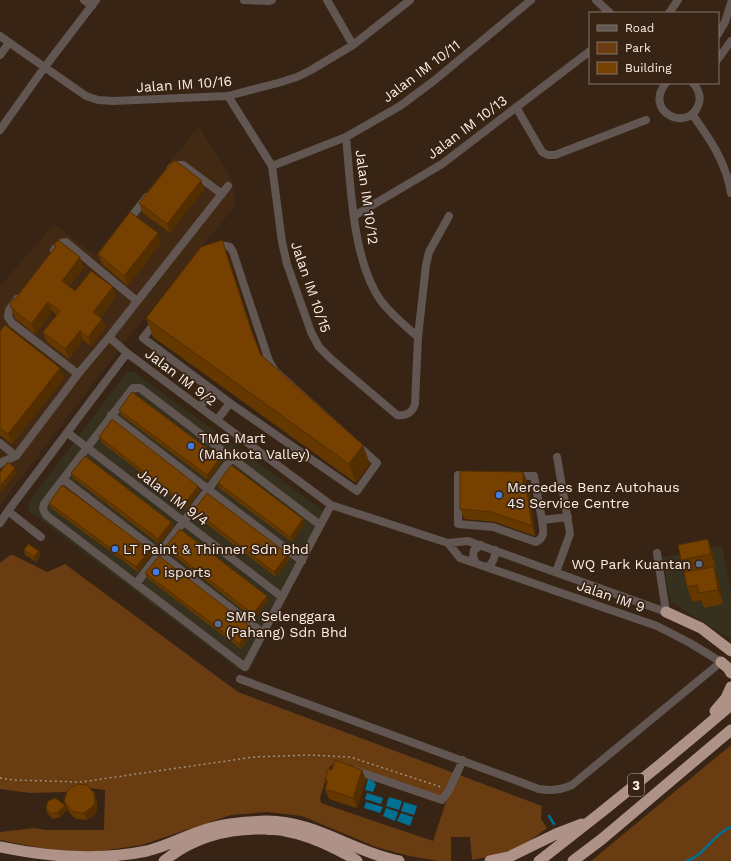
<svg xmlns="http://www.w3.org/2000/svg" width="731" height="861" viewBox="0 0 731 861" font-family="'Work Sans',sans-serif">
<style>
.commercial{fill:#36301f}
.built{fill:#412914}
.green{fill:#693c11;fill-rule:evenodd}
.water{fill:#007093}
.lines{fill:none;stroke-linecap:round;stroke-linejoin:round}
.stream{stroke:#007093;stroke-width:2.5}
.path{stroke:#a09185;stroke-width:1.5;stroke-dasharray:2 3;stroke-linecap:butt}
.minor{stroke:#615651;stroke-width:8}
.highway{stroke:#af9287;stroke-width:11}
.wall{fill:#653800}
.shaded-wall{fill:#532e00}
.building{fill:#764100;stroke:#532e00}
.shop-dot{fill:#3f7fe0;stroke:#372415;stroke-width:1.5}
.service-dot{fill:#5c6f8a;stroke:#372415;stroke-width:1.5}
.labels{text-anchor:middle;stroke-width:3.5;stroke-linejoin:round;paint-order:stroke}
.shield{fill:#372415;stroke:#c1b2a7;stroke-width:1}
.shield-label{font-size:13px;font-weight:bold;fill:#fcefe6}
.street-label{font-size:14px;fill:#fcefe6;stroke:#372415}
.poi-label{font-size:14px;fill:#fcefe6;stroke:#372415;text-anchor:start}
</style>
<rect width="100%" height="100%" fill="#372415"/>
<path class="commercial" d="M133,371L325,512L249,671L239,670L28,510L29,502L127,372Z
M722,546L731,591V637L730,639L671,602L662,558Z"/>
<path class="built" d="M199,126L233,182L235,206L125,342L0,505V286L54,224L95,255Z"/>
<path class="green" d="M10,555H13L47,572L65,564L238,692L542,806L541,819L547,828L528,842L507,853L472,860L470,837H451V861H438L409,856L376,847L302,816L267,812L231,815L142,845L93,852L51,850L0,840V832L35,828L45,830H104L105,790L81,787L65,792L30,793L0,789V563ZM336,764H347L447,799L433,841L321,803L320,798L330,766Z
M731,745V861H591Z"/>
<path class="water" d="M368,779L375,782L374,783L376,784L373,792L365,790Z
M367,793L383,798L381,804L365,799Z
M389,797L402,801L399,810L386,806Z
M366,802L383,807L380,813L364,808Z
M404,802L417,806L414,815L401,811Z
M386,808L398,812L395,821L383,816Z
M401,813L413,817L410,826L397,821Z"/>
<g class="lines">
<path class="stream" d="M549,816L554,824
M687,861C706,854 712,835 731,827"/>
<path class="path" d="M0,778L13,780L81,782L254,757L307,755L350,757L441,787"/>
<path class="minor" d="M84,0L92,6
M244,0L269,1L272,0
M327,0L353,45
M596,0L610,13
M669,13L678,0
M718,34L725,22L731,3
M0,36L86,96L98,100L113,101L228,96L278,83L297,77L311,70L353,45L410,0
M0,55L9,43
M718,59L731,41
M666,83C643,111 687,133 698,106C702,97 699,90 693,83
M228,96L272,166L282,242L287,264L311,332L319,347L331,359L397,415C407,416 412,413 415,404L418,337L426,265L429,252L449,216
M516,107L542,152L548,155H555L646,120
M692,114C710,139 726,162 731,193
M0,130L44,68L96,0
M346,137C351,186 352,260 381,301C392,315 405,326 418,337
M272,166L346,137L400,106L435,80L531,0
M171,168L175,165H183L222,194
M354,216L442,164L590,51
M127,222L147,197
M221,245L230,247L233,252L269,361L275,371L377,463L357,491L230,403L143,338L214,248Z
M54,250C58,246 60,242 66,242L137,301
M17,299L9,310L8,317L12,323L78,374
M109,337L127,353L331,505L448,543L468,541L666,612L657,553
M200,407L213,390
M111,415L302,561
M217,420L230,403
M68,433L282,597
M0,443L16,456
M0,464L2,462L16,456L78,374L109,337L228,186
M471,475H458V524L493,527L536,542C546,537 543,530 542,520L568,517
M514,476H534L542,520
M63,479L263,633
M8,511L41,537
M0,523L8,511L127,353
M320,525L140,388H133L44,504L43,509L46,515L245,667L331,505
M476,563L473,557L474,550L481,545
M488,567C494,561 495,558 495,550
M556,572L570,534L568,521L557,457
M136,584L232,458
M240,679L539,789C551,791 561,790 572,785L721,662L690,643L657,626L460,558L448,543
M354,770L442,800L449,790L463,760"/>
<path class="highway" d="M666,612L701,628L731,651
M721,662L728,668L731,673
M715,711L726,698L731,687
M0,847C48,857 99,861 147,851C168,846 187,835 207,829C226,823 247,822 267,821C315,821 353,852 399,861
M164,861C193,837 230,828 266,829C272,830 279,829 285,831C303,834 320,841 336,849C343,853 351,856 357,861
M490,861L509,857L556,834L582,824
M539,861C604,811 668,759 731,705
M573,861L602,839L731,730"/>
</g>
<path class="wall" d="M201,180L204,190L170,233L143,213L139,203Z
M222,240L229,259L255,340L261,355L370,464L356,483L153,337L146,318Z
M161,243L128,286L102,264L98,254Z
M54,245L84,267L69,286L75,291L116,297L100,318L105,328L91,346L83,340L69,359L47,342L43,332L57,315L52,311L35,334L16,319L14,316L10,306L55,247Z
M0,331L64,378L12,444L0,435Z
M119,410L222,462L208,480L121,415Z
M99,437L198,486L200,491L187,508L101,442Z
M523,472L527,481V487L530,495L535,536L495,522L464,519L460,509Z
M71,473L171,522L173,527L159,544L73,478Z
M218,483L303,519L305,524L292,542L219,488Z
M49,503L151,555L138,572L51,508Z
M194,510L288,554L290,559L276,577L195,515Z
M166,546L267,596L269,600L254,619L168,551Z
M24,550L39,551L40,556L36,562L25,555Z
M713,553L716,569H714L719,581L723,604L704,608L701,600L692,602L687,587L685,572L681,560Z
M145,573L251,627L253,632L241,649L147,578Z
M332,770H362L366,780L357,808L329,799L325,789L327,785L325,780Z
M97,800V810L95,815L87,820L77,819L73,817L67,809L64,801Z
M46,808L67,810L60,817L53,819L47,813Z"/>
<path class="shaded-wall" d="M201,180L204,190L170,233L167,224Z
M158,233L161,243L128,286L124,276Z
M222,240L229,259L259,352L252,333Z
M80,257L84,267L65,291L62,281Z
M113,287L116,297L97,322L93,312Z
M48,302L52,311L35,334L31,324Z
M102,319L105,328L91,346L88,337Z
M80,331L83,340L69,359L65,349Z
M60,368L64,378L12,444L8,434Z
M363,445L370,464L356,483L349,464Z
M220,458L222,462L208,480L207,475Z
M15,468L17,473L0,493V486Z
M523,472L527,481V487L530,495L535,536L532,526L523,483Z
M198,486L200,491L187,508L185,503Z
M303,519L305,524L292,542L290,537Z
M171,522L173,527L159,544L158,539Z
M708,539L713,553L716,569L711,554Z
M150,550L151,555L138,572L136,567Z
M39,551L40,556L36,562L34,557Z
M288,554L290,559L276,577L274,572Z
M714,567L719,581L723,604L718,590Z
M267,596L269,600L254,619L253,614Z
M251,627L253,632L241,649L239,644Z
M362,770L366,780L357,808L353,798Z
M94,793L97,800V810L95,815L87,820L84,813Z
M65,805L67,810L60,817L58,812Z"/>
<path class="building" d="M173,161H176L201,180L167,224L139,203Z
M130,212L158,233L124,276L98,254Z
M58,240L80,257L62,281L75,291L91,271L113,287L93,312L102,319L88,337L80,331L65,349L43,332L60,311L48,302L31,324L13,309L10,306L11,302L14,298L15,299L56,246L54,245Z
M222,240L252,333L261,355L363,445L349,464L146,318L201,247Z
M5,325L60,368L8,434L0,428V331Z
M132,392L220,458L207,475L119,410Z
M112,419L198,486L185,503L99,437Z
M85,456L171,522L158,539L71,473Z
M8,462L15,468L0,486V472Z
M231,465L303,519L290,537L218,483Z
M460,471L523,472V483L526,485L532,526L491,512L460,509Z
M62,485L150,550L136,567L49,503Z
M207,493L288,554L274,572L194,510Z
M180,529L267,596L253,614L166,546Z
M708,539L711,554L681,560L678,545Z
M28,544L39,551L34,557L24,550Z
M159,556L251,627L239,644L145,573Z
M714,567L718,590L699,593L697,585L687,587L684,572Z
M335,760L362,770L353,798L325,789L328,781L325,780L328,769L332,770Z
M78,784L87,785L94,793L95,803L92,807L84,813L74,812L70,809L64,801L67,792L70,788Z
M55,798L65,805L58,812L51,814L46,808L48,801Z"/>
<g class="shop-dot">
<circle cx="191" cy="446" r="4"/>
<circle cx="499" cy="495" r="4"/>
<circle cx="115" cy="549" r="4"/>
<circle cx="156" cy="572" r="4"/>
</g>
<g class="service-dot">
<circle cx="699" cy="564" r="4"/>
<circle cx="218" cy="624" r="4"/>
</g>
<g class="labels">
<rect class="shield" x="628" y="774" width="16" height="22" rx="3"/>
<g class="shield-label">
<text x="636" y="790">3</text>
</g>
<g class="street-label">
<text transform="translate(421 71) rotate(-37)" y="5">Jalan IM 10/11</text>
<text transform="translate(184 84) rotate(-4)" y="5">Jalan IM 10/16</text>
<text transform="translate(467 127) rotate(-37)" y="5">Jalan IM 10/13</text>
<text transform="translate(367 197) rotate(82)" y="5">Jalan IM 10/12</text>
<text transform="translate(311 287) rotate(71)" y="5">Jalan IM 10/15</text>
<text transform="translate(181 377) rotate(37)" y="5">Jalan IM 9/2</text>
<text transform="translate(173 497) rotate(37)" y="5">Jalan IM 9/4</text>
<text transform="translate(611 596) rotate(19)" y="5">Jalan IM 9</text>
</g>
<g class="poi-label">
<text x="199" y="443">TMG Mart<tspan x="199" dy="16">(Mahkota Valley)</tspan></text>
<text x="507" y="492">Mercedes Benz Autohaus<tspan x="507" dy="16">4S Service Centre</tspan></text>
<text x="123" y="554">LT Paint &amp; Thinner Sdn Bhd</text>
<text x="691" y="569" text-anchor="end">WQ Park Kuantan</text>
<text x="164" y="577">isports</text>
<text x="226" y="621">SMR Selenggara<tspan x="226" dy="16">(Pahang) Sdn Bhd</tspan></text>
</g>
</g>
<rect x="589" y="12" width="130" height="72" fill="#372415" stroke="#867569"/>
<rect x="597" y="25" width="20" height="6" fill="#615651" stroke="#867569"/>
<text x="625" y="32" font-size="12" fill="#fcefe6">Road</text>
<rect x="597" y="42" width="20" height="12" fill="#693c11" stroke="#867569"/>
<text x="625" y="52" font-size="12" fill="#fcefe6">Park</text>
<rect x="597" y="62" width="20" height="12" fill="#764100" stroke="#867569"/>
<text x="625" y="72" font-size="12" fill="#fcefe6">Building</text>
</svg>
